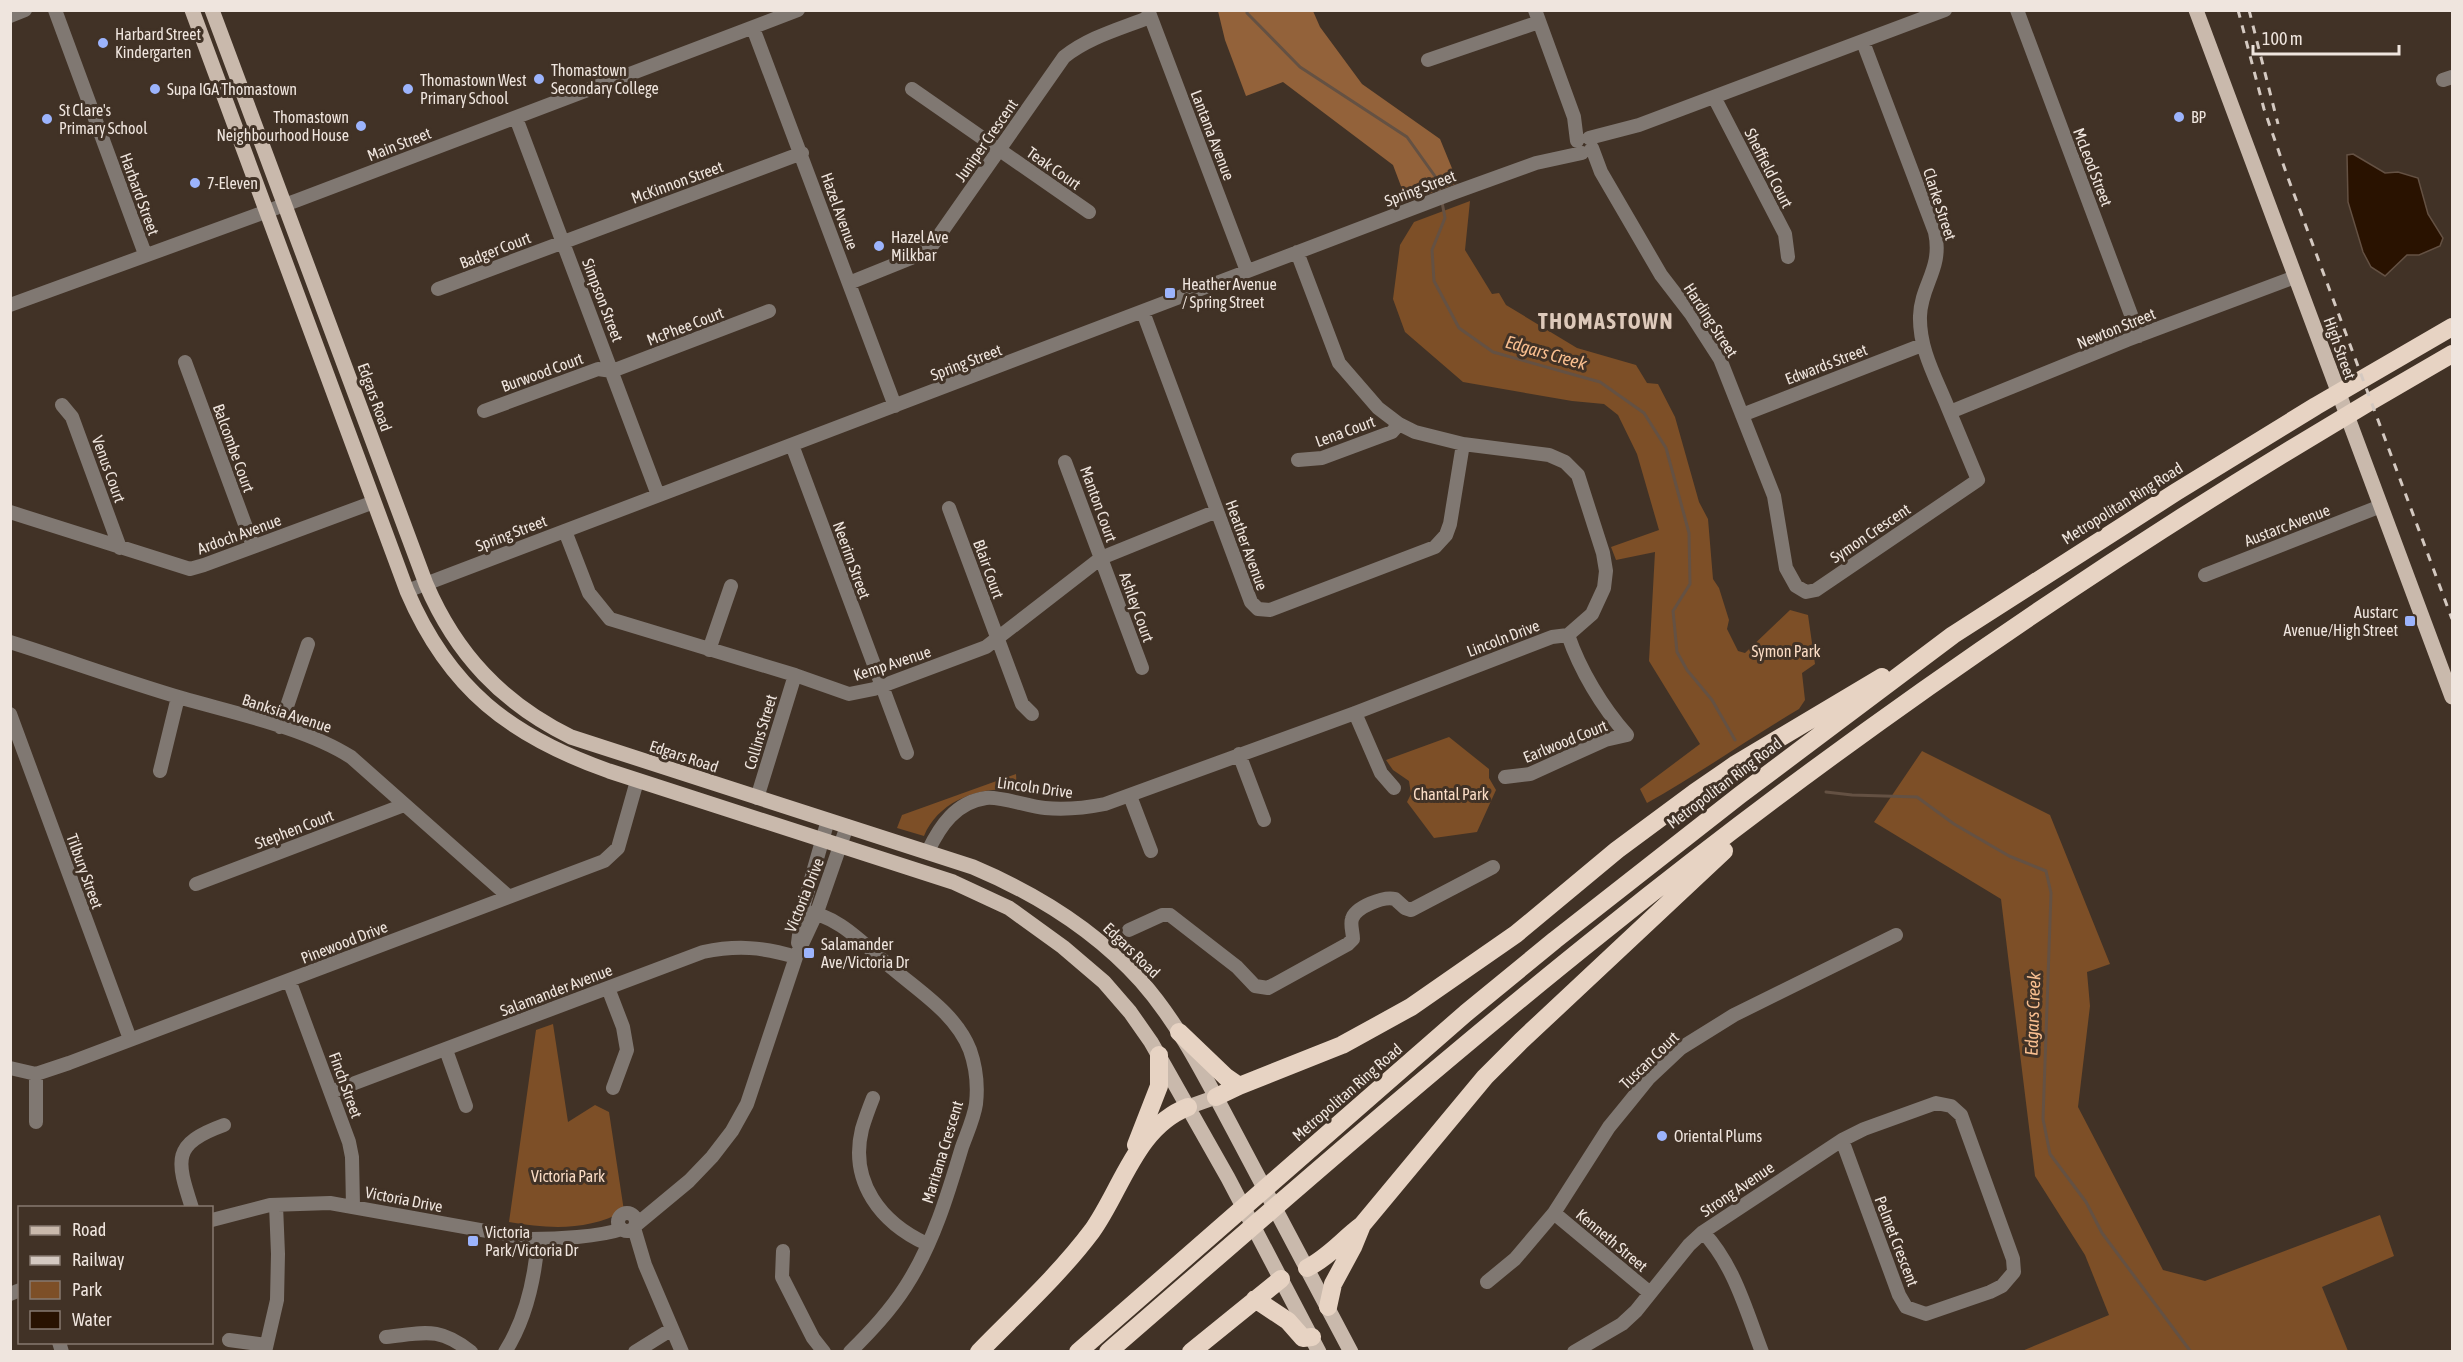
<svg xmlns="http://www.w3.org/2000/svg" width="2463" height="1362" viewBox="0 0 2463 1362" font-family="'Asap Condensed',sans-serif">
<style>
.green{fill:#7d4f27}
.forest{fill:#93623a}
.water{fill:#291200;stroke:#645143;stroke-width:1.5}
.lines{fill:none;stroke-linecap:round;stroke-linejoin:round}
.stream{stroke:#645143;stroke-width:3}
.minor{stroke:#807872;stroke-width:14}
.major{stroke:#c9b9ac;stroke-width:15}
.highway{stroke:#e7d3c3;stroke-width:18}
.rail{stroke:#d4c9c1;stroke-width:3;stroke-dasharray:8 8;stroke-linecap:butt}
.poi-dot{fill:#9cb4fd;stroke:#413226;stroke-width:2}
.labels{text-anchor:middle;stroke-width:6;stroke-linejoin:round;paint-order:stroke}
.poi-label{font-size:16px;fill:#efe5de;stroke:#413226;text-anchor:start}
.street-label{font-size:16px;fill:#efe5de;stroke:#413226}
.park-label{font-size:16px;fill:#fadcc5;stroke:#413226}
.water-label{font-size:18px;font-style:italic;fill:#f9bf90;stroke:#413226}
.district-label{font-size:22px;font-weight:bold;letter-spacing:1.5px;fill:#ddc9ba;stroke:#413226}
</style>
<rect width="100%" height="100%" fill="#413226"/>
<path class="green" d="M1470,201L1465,250L1492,294L1499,293L1506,305L1577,348L1636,365L1647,383L1658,384L1675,417L1699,502L1708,519L1713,579L1719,588L1729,620L1727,629L1738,651L1745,653L1790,610L1808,615L1815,664L1802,673L1805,700L1799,709C1748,739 1699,774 1647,803L1640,789L1700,744L1649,661L1655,552L1616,560L1611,547L1659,530L1637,454L1618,415L1604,404L1572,401L1463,382L1405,332L1393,299L1400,245L1414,222Z
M1449,737L1489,769V778L1496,790L1477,832L1434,838L1407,802L1411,794L1409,781L1393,770L1386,760Z
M1922,751L2050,815L2110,964L2087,972L2090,1006L2078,1107L2163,1270L2205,1281L2380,1215L2394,1256L2322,1287L2348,1351H2022L2109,1315L2085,1255L2035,1176L2001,899L1874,822Z
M1016,774L1017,790C981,786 939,800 924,836L897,828L902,815Z
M553,1024L568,1122L595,1105L609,1112L624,1211C588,1231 549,1229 509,1222L536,1030Z"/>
<path class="forest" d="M1218,11H1313L1320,27L1362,84L1440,139L1458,183L1407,202L1393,165L1283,82L1246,96L1225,40Z"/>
<path class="water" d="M2353,154L2385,173L2398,172L2418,178L2428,214L2443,238L2440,246L2419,255H2407L2385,276L2371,267L2363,252L2348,202L2347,155Z"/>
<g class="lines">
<path class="stream" d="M1247,10V13L1300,67L1407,137L1437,179L1440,192
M1442,202L1445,218L1432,250L1434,281L1459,328L1493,352L1600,382L1644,413L1666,448L1689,533L1690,584L1673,611L1677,652L1687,670L1712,700L1735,740
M1826,792L1852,795L1917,797L1954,824L2009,856L2046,871L2051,893L2043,1119L2050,1154L2086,1202L2102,1233L2191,1352"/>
<path class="minor" d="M55,10L145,254
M1148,10L1247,271
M1535,10L1574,117L1577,141
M2017,10L2139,336
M10,16L25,10
M753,28L895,406
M1428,60L1539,22
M2443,80L2452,77
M912,89L1089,212
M1714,97L1785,234L1788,257
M516,118L658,495
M1589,138L1639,125L1945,10
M1592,148L1601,172L1661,275L1691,314L1720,359L1774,496L1786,568L1796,586L1806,592L1816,590L1978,480C1968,456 1958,432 1948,408C1936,378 1919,349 1920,316C1921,284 1943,269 1935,232L1863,42
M849,283L916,256L931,247L1064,57C1089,37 1120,29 1150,17
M438,289L802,153
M10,305L298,200L798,10
M1143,312L1251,602L1258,609L1270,610L1435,547L1446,535L1450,524L1463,444
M185,362L253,546
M62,405L72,417L120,548
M484,411L598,369L612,371L620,368L769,311
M1950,412L2127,340L2295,277
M1742,415L1922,345
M792,445L907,753
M1298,460L1322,458L1392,432L1399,424
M1065,462L1142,668
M949,508L1022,704L1032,714
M10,512L190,569L204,565L374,502
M565,531L589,593L610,619L795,675L849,694L874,689L986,647L1101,558L1217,511
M2205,575L2381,506
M407,591L1453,193L1536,163L1582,153
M10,642C67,660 124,681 182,698C234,713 306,728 351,757L508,896
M709,650L731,586
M1355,713L1381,773L1394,788
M10,714L130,1039
M280,727L308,644
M1239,754L1264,820
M160,771L178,697
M1505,777L1530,774L1605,740L1627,735C1602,707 1580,670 1568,635
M1130,796L1151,851
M757,798L795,675
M928,851C940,826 956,802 986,798C1000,796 1030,807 1045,808C1066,810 1085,808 1105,804L1355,713L1552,637L1568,635L1592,614L1604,588L1606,571L1603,553L1578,475L1565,462L1549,455L1463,444L1415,432L1399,424L1378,408L1339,363L1297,252
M196,884L404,805
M802,911C838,914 865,946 892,968C920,992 956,1014 970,1050C976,1067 978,1086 976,1104C974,1118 967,1133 962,1147C948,1194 933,1244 906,1286C890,1311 871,1331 850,1352
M1129,930L1162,915H1170L1237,967L1255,986L1268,988L1348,944L1353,939C1353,932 1350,925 1352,919C1355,907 1384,896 1395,899L1405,908L1411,910L1493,867
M798,943L802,911L828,820
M289,980L349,1142L352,1157L353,1206
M608,988L623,1027L627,1050L613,1088
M446,1050L466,1106
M10,1068L36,1074L69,1063L604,861L618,848L637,781
M331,1092L703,952C737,945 763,947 796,957
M873,1098C869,1108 865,1119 862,1129C849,1182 881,1223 927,1244
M36,1122V1074
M192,1208C176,1159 172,1144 224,1125
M1554,1213L1650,1293
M618 1222a9 9 0 1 1 18 0a9 9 0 1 1-18 0Z
M212,1220L270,1205L330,1203L531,1239C556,1239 599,1237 622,1229
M636,1225L689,1181L712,1157L732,1131L747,1104L796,957L817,912L847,826
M634,1228L645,1265L682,1352
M1703,1232C1734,1265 1746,1310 1762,1352
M783,1251L782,1277L813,1338L824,1352
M1487,1282L1515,1259L1554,1213L1609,1127L1627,1105L1648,1079L1681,1048L1734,1015L1896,935
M10,1294L20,1290
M386,1337C424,1333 439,1326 471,1352
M229,1340L266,1345
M59,1342L62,1352
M265,1352L277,1300L278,1254L276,1205
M505,1352C526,1319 535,1277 538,1239
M635,1352L672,1329
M1574,1352L1622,1324L1636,1311L1689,1245L1703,1232L1842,1140L1864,1129L1936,1103L1951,1106L1961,1115L2013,1259L2014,1272L2002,1286L1990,1292L1926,1314L1906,1307L1899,1295L1842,1140"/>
<path class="major" d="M192,10L407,591C449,689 510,736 609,771L953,882L1009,908L1063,947L1104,982L1130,1012L1151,1042L1228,1178L1319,1352
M212,10L426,584C456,654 502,703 571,737L973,867C1037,894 1094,929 1141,981C1180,1025 1206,1079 1234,1131C1273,1204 1312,1278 1351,1352
M2196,10L2452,697
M1188,1107L1216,1097"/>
<path class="highway" d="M1179,1032L1226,1077L1239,1086
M1216,1097L1239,1086L1342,1045L1411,1007L1516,934L1617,850L1694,793L1736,764L1882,677
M1136,1145L1159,1086V1055
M1307,1268C1329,1257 1343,1239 1362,1225L1485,1077L1521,1041L1724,851
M1255,1299L1288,1321L1303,1338L1312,1337
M1328,1307L1333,1284L1353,1247L1362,1225
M979,1352C1017,1313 1059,1275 1092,1231C1122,1189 1136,1127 1188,1107
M1078,1352L1466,1013L1555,940L1740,795L1953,635L2176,492L2316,406L2452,327
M1108,1352C1272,1210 1434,1067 1603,932C1870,717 2155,524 2452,354
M1191,1352L1281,1279"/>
<path class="rail" d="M2238,10L2264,109L2288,178L2452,619
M2249,10L2278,124"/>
</g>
<g class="poi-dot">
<circle cx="103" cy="43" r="6"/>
<circle cx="539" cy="79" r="6"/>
<circle cx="155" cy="89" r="6"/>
<circle cx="408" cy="89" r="6"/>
<circle cx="2179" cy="117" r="6"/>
<circle cx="47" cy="119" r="6"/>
<circle cx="361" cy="126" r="6"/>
<circle cx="195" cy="183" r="6"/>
<circle cx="879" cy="246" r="6"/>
<rect x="1164" y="287" width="12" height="12" rx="3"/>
<rect x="2404" y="615" width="12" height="12" rx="3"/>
<rect x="803" y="947" width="12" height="12" rx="3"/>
<circle cx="1662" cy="1136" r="6"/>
<rect x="467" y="1235" width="12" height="12" rx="3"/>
</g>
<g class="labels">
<g class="poi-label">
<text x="115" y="40">Harbard Street<tspan x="115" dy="18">Kindergarten</tspan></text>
<text x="551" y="76">Thomastown<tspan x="551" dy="18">Secondary College</tspan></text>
<text x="420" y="86">Thomastown West<tspan x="420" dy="18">Primary School</tspan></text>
<text x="167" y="95">Supa IGA Thomastown</text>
<text x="59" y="116">St Clare's<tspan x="59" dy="18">Primary School</tspan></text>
<text x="349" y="123" text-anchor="end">Thomastown<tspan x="349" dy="18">Neighbourhood House</tspan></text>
<text x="2191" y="123">BP</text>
<text x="207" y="189">7-Eleven</text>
<text x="891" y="243">Hazel Ave<tspan x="891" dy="18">Milkbar</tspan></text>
<text x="1182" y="290">Heather Avenue<tspan x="1182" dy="18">/ Spring Street</tspan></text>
<text x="2398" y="618" text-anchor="end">Austarc<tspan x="2398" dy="18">Avenue/High Street</tspan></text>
<text x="821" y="950">Salamander<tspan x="821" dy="18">Ave/Victoria Dr</tspan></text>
<text x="1674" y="1142">Oriental Plums</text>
<text x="485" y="1238">Victoria<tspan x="485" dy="18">Park/Victoria Dr</tspan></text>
</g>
<g class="street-label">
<text transform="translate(1213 135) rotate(69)" y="6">Lantana Avenue</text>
<text transform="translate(986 140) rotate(-55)" y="6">Juniper Crescent</text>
<text transform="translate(399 144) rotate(-21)" y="6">Main Street</text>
<text transform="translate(2093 167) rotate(69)" y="6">McLeod Street</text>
<text transform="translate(1054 168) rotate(35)" y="6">Teak Court</text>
<text transform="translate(1769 168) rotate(63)" y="6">Sheffield Court</text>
<text transform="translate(677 182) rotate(-20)" y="6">McKinnon Street</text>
<text transform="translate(1420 188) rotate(-21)" y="6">Spring Street</text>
<text transform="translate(140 194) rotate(70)" y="6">Harbard Street</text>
<text transform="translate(1940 204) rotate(72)" y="6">Clarke Street</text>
<text transform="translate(840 211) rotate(70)" y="6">Hazel Avenue</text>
<text transform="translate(495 250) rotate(-21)" y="6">Badger Court</text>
<text transform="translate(603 300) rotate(69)" y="6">Simpson Street</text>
<text transform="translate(1711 320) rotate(57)" y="6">Harding Street</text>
<text transform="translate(685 326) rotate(-21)" y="6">McPhee Court</text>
<text transform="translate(2116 328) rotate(-22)" y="6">Newton Street</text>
<text transform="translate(2340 348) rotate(70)" y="6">High Street</text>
<text transform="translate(966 362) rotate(-21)" y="6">Spring Street</text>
<text transform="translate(1826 364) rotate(-21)" y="6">Edwards Street</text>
<text transform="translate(542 372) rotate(-20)" y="6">Burwood Court</text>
<text transform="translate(375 397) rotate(70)" y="6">Edgars Road</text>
<text transform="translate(1345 431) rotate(-20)" y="6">Lena Court</text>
<text transform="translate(234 448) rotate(70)" y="6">Balcombe Court</text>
<text transform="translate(109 469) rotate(70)" y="6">Venus Court</text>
<text transform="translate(2122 503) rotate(-32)" y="6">Metropolitan Ring Road</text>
<text transform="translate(1099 504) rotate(70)" y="6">Manton Court</text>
<text transform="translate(2287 525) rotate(-21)" y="6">Austarc Avenue</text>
<text transform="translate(511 533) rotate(-21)" y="6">Spring Street</text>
<text transform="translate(1870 533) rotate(-34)" y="6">Symon Crescent</text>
<text transform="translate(239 534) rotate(-20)" y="6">Ardoch Avenue</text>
<text transform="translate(1247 545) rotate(70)" y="6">Heather Avenue</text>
<text transform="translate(852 560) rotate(70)" y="6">Neerim Street</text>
<text transform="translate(989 569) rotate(70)" y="6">Blair Court</text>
<text transform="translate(1137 607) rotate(70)" y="6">Ashley Court</text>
<text transform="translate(1503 638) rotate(-21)" y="6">Lincoln Drive</text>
<text transform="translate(892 663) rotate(-18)" y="6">Kemp Avenue</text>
<text transform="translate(287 713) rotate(18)" y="6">Banksia Avenue</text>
<text transform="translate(760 732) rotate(-73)" y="6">Collins Street</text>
<text transform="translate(1565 741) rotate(-22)" y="6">Earlwood Court</text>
<text transform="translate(684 756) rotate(18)" y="6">Edgars Road</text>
<text transform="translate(1724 783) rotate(-37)" y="6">Metropolitan Ring Road</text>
<text transform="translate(1035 787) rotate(8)" y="6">Lincoln Drive</text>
<text transform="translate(294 829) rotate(-21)" y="6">Stephen Court</text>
<text transform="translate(85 871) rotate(70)" y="6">Tilbury Street</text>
<text transform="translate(804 895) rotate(-68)" y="6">Victoria Drive</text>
<text transform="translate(344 942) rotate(-21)" y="6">Pinewood Drive</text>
<text transform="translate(1132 950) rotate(44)" y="6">Edgars Road</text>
<text transform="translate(556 990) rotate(-21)" y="6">Salamander Avenue</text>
<text transform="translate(1649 1060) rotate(-44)" y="6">Tuscan Court</text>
<text transform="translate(346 1085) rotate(70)" y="6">Finch Street</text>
<text transform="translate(1347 1092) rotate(-41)" y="6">Metropolitan Ring Road</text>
<text transform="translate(942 1152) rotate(-73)" y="6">Maritana Crescent</text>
<text transform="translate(1737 1189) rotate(-34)" y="6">Strong Avenue</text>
<text transform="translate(404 1199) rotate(11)" y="6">Victoria Drive</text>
<text transform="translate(1612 1240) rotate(40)" y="6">Kenneth Street</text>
<text transform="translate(1897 1241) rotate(69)" y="6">Pelmet Crescent</text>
</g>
<g class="park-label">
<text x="1786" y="657">Symon Park</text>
<text x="1451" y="800">Chantal Park</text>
<text x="568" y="1182">Victoria Park</text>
</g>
<g class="water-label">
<text transform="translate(1546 353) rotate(16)" y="6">Edgars Creek</text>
<text transform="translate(2033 1014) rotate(-88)" y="6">Edgars Creek</text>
</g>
<g class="district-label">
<text x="1606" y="329">THOMASTOWN</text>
</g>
</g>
<rect width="2463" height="1362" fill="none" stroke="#efe5de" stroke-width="24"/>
<rect x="18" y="1206" width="195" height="138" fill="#413226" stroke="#877a70" stroke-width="1.5"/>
<rect x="30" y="1226" width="30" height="9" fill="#c9b9ac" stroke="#877a70" stroke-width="1.5"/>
<text x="72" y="1236" font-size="18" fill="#efe5de">Road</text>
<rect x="30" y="1256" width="30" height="9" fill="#d4c9c1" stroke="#877a70" stroke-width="1.5"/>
<text x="72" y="1266" font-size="18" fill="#efe5de">Railway</text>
<rect x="30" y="1281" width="30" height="18" fill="#7d4f27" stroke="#877a70" stroke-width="1.5"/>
<text x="72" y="1296" font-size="18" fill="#efe5de">Park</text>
<rect x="30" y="1311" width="30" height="18" fill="#291200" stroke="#877a70" stroke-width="1.5"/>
<text x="72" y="1326" font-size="18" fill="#efe5de">Water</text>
<path d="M2253 45v9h146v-9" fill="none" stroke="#efe5de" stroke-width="3"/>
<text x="2262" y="45" font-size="18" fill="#efe5de" stroke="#413226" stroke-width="4.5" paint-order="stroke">100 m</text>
</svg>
